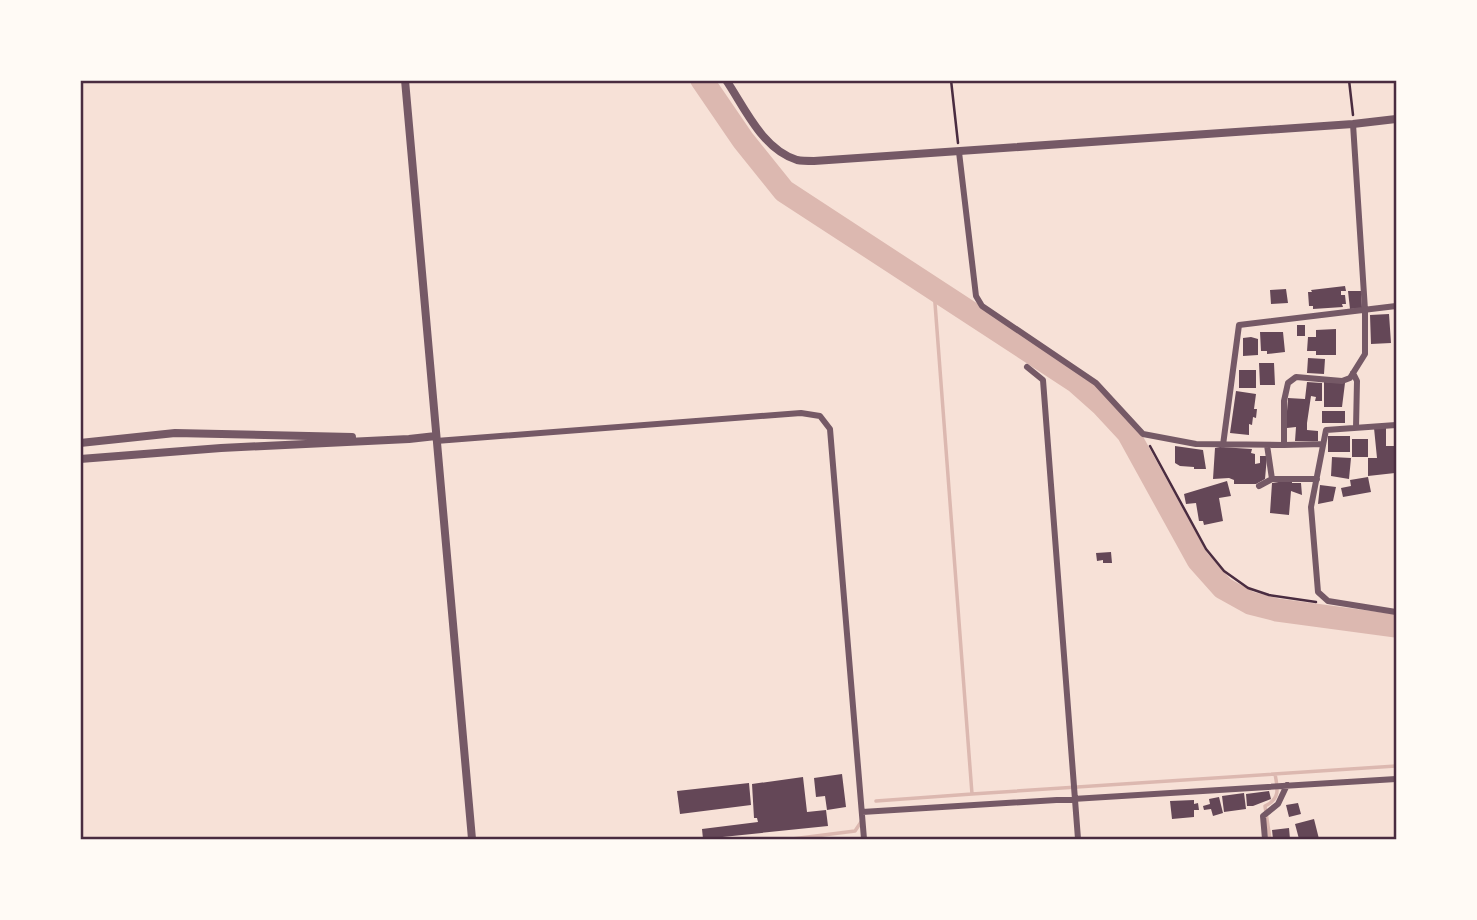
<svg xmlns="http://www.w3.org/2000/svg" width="1477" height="920" viewBox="0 0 1477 920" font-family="'Fira Sans',sans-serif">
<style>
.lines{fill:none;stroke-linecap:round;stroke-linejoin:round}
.stream{stroke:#dcb8b0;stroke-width:3.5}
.river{stroke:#dcb8b0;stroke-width:23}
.building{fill:#644757}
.path{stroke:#4a2c40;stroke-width:2.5}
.minor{stroke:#755966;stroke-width:6}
.tertiary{stroke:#755966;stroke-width:8}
.neatline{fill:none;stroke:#4a2c40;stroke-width:2.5}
</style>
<rect width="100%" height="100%" fill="#f7e1d7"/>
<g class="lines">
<path class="stream" d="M934,290L972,794L1396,766
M876,801L972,794
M792,839L855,831L861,822
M1270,839L1265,806C1280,799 1278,789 1275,774"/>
<path class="river" d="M702,80L743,140L784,191L1075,381L1102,405L1128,433L1198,560L1223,588L1250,603L1277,610L1396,626"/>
</g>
<path class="building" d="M1345,286L1346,291H1341V295H1345L1346,304H1342L1343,307L1313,309V306H1309L1308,292H1312L1311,290Z
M1286,289L1288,303L1271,304L1270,290Z
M1348,291H1361L1362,308L1350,309Z
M1389,314L1391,343L1371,344L1370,315Z
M1297,325H1305V336H1297Z
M1336,329V355H1316V351H1307L1308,337H1316V330Z
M1260,332H1283L1285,352L1267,354V351H1261Z
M1251,337L1258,339V355L1243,356V338Z
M1308,358L1325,359L1324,374L1307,373Z
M1259,363H1274L1275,385H1260Z
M1239,370H1256V388H1239Z
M1307,382L1322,383V401H1315L1316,397L1311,396L1307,423V430L1318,431V441H1295L1296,427L1287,428L1286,424L1288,398L1305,399Z
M1324,382L1345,383L1342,407H1324Z
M1236,391L1256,394L1254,409H1257L1256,418L1253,417L1252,425L1249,424V435L1230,433Z
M1322,411H1345V423H1322Z
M1374,428H1386V446H1394L1395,473L1368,476V458H1377Z
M1328,436H1350V452H1328Z
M1352,439H1368V457H1352Z
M1175,446L1203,450L1206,469H1194V467L1180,466L1175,463Z
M1220,447L1252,449L1251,453L1255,454V464L1260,463V456H1267L1265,479L1256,484H1234V480L1229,478L1213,479L1215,448Z
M1332,457L1351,458L1349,479L1331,476Z
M1368,477L1371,492L1343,497L1341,488L1351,486L1350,480Z
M1292,480V483H1301L1302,495L1291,491L1289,515L1270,513L1272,483Z
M1227,481L1231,496L1219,498L1223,521L1204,525L1203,521H1199L1196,503L1186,504L1184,494Z
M1320,485L1336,487L1333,501L1318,504Z
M1111,552L1112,563H1103V560L1097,561L1096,553Z
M842,774L846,807L827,810L825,796L816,797L814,778Z
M803,777L807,812L826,810L828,826L703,839L702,829L758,822L757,818H754L752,784Z
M749,783L751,805L680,814L677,791Z
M1269,791L1271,799L1253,806H1247L1246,794Z
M1244,793L1246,809L1224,812L1222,796Z
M1219,797L1223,813L1213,816L1211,809L1204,810L1203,806L1210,804L1209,799Z
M1194,800V804L1198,803L1199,810H1194V817L1172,819L1170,801Z
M1298,803L1301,814L1289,817L1286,805Z
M1314,819L1319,839H1299L1295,824Z
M1289,828L1290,839H1273L1272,830Z"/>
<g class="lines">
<path class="path" d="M951,80L958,143
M1349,80L1353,115
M1150,446L1206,549L1224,571L1248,588L1269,595L1316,602"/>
<path class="minor" d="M959,152L976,296L982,306L1096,383L1143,434L1196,444L1284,445V401L1288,383L1296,377L1342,381L1350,378L1365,354V310L1353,124
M1027,367L1043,380L1078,839
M1353,373L1357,381L1356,428
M1396,425L1326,430L1311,507L1318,592L1328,601L1396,612
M436,441L801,413L820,416L830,429L864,839
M1223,445L1239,325L1396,306
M1267,445L1272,479
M1284,445L1323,444
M1259,486L1272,479H1317
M862,812L1396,779
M1265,839L1263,816L1278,804L1287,785"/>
<path class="tertiary" d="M405,80L472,839
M726,80C745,108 762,149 797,160C802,161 809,161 814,161L1353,124L1396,119
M80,443L175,433L352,437
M80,459L221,448L409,439L436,436"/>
</g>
<rect width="1477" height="920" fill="none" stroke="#fffaf5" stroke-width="164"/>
<rect x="82" y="82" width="1313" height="756" class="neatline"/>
</svg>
